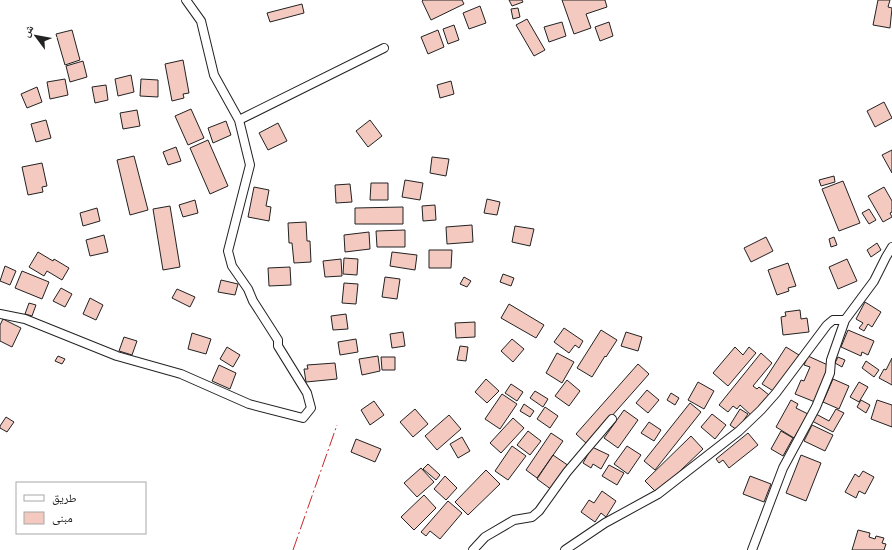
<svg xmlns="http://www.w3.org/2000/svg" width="892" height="550" viewBox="0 0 892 550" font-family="Roboto,'Noto Naskh Arabic',sans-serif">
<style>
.building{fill:#f3c9c0;stroke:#222}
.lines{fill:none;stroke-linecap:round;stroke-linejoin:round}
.street-casing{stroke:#222;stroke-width:10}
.street{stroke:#fff;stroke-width:8}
.power{stroke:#c62828;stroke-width:1;stroke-dasharray:14 3 2 3;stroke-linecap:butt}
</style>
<rect width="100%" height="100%" fill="#fff"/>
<path class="building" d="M423,0H462L464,4L431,20L422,1Z
M509,0H522L523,2L512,6Z
M562,0H605L607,7L586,14L591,28L574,34Z
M878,0H890L888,7L892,8L890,28L873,25Z
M302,4L304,13L270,22L267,13Z
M480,6L486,23L469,29L463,13Z
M518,8L520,17L513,19L511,9Z
M527,19L545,50L534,56L516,25Z
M562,22L566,36L549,42L544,27Z
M609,22L613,36L600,41L595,27Z
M454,25L459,40L448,44L443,29Z
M72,30L80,60L65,65L56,34Z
M438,30L444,47L428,54L421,37Z
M183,60L189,93L183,94L184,98L172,101L165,64Z
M83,61L87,77L70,82L66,66Z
M131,75L134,92L118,96L115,79Z
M65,79L68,95L50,99L47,82Z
M141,79L158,80V97L140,96Z
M451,81L454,94L440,98L437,85Z
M106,85L108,100L95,103L92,87Z
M37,87L42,102L27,108L21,94Z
M884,102L892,118L875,127L867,111Z
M191,109L204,138L188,145L175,116Z
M137,110L140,126L123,129L120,113Z
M46,120L51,138L36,142L31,124Z
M370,120L382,136L368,147L356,131Z
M226,121L231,135L213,143L208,128Z
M278,123L287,141L268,150L259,133Z
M208,140L228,186L210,194L190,148Z
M176,147L181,161L168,165L163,152Z
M892,150V173L882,155Z
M134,156L148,210L130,215L117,160Z
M432,157L449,159L446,176L430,173Z
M42,163L47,186L42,187L43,192L28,195L22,167Z
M834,176L835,182L821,186L819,180Z
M405,180L423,183L420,200L402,197Z
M843,181L860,223L839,231L822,189Z
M371,183H388V200H370Z
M350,184L352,202L336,203L335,185Z
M254,187L269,190L266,206L271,207L269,221L248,217Z
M884,187L892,201V212L890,213L892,217L883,222L868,196Z
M487,199L500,202L497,215L484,213Z
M195,200L198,213L183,217L179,205Z
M435,205L436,220L423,221L422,206Z
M170,206L180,267L163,270L153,209Z
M403,207V224H355V208Z
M97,208L100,221L83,226L80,213Z
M869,209L876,220L869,224L862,213Z
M306,222L307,241H310L311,262L294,263L292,243H289L288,223Z
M472,225L473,242L447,244L446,227Z
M515,226L534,229L530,246L512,242Z
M405,230V247H377L376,231Z
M369,232L370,249L345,252L344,235Z
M104,235L108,252L90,256L86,240Z
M766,237L773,251L751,262L744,248Z
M834,237L837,245L831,247L829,239Z
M877,243L881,250L871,257L867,250Z
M429,250H452L451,268H429Z
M38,252L53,261L54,259L69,268L62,280L47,271L44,276L29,267Z
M392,252L417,255L415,270L390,266Z
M344,258L358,259L357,275L343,274Z
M341,259L342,276L325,277L323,261Z
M847,259L857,281L838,289L829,267Z
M788,263L796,286L788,288L789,291L777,295L768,270Z
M5,266L16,271L10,285L0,281Z
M290,267L291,285L269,286L268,268Z
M22,271L49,282L42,299L15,288Z
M503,274L514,278L511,286L500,282Z
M385,277L400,279L397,299L382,297Z
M464,277L471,281L467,287L460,284Z
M221,280L238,284L235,295L218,292Z
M344,283L358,284L356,304L342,303Z
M61,288L72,294L65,307L53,301Z
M177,289L195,297L190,307L172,298Z
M90,298L103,305L96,320L83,314Z
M865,302L881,312L872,327L868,324L864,331L859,328L863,323L856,319Z
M29,303L36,305L32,316L25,314Z
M509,304L544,325L536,338L501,318Z
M800,310L801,319L807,318L809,332L783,335L781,317L786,316L785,312Z
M346,314L348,329L333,330L331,316Z
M3,319L21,328L12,347L0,341V325Z
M475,322V337L456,338L455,323Z
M564,328L583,341L579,348L575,345L569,353L554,342Z
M601,330L617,340L606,357L605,356L592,377L577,368Z
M848,330L874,341L868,355L862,352L861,356L841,347Z
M403,332L405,346L392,348L390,334Z
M626,332L642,337L638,351L621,346Z
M192,333L211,339L206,354L188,349Z
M124,337L137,341L132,355L119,351Z
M356,339L358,352L340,355L338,342Z
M512,339L524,349L513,362L501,351Z
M460,346L468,347L466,361L457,360Z
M227,347L240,355L233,367L220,359Z
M735,347L743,355L749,347L756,353L728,386L713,373Z
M786,347L799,355L775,392L762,384Z
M557,353L574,362L562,383L546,373Z
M761,353L772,363L753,386L757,389L759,387L769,395L752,416L740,405L737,409L733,406L728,412L719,405Z
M58,356L65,359L62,364L55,361Z
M378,356L380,371L362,375L359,359Z
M808,356L830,366L815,402L795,394L801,380L804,381L810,367L804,365Z
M381,357H395V370H382Z
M838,357L845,360L842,367L835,363Z
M892,358V385L879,378L884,369L886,370Z
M866,361L879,370L874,377L862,368Z
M335,363L337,379L306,382L304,369H308L307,365Z
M638,364L649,374L587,444L576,434Z
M219,365L236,373L230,389L212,381Z
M486,379L499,391L487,403L475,392Z
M833,379L849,386L839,409L823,402Z
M567,380L580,391L569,406L555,396Z
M698,382L714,391L704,409L688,400Z
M859,382L868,387L859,402L850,397Z
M511,384L523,392L517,401L505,393Z
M647,390L659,400L648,413L636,403Z
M535,391L548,399L543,407L530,398Z
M671,393L679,398L675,405L667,400Z
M502,394L517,404L500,429L485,419Z
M791,400L798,404L796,408L808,414L794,438L776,427Z
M861,400L870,405L866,413L857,407Z
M877,400L892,405V427L871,419Z
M374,401L384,415L370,425L361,410Z
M690,403L701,412L655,470L644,461Z
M524,404L534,411L530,417L520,411Z
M545,407L558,416L550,428L537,419Z
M415,409L428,424L413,437L400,422Z
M740,409L748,414L737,430L730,425Z
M836,409L844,413L833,432L812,421L816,414L829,421Z
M624,410L638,420L618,448L604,438Z
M712,414L726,425L715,439L701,427Z
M449,415L461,429L437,450L425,436Z
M6,417L14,422L7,432L0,428V426Z
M513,418L524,428L501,453L490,443Z
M649,422L661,430L654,441L641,433Z
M812,425L833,435L825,451L804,441Z
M528,431L541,441L530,455L517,445Z
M781,431L793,438L783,456L771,449Z
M551,433L563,441L537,478L526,470Z
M748,433L758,445L729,468L723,460L719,463L716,459Z
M691,436L703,449L657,493L645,481Z
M462,437L470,451L458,458L450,444Z
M356,439L381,449L375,462L351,452Z
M512,446L526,456L508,480L495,471Z
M627,446L641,455L628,474L614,464Z
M592,447L609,455L601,469L593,464L591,468L583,463Z
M553,455L569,466L552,490L537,479Z
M801,455L821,463L806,501L786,493Z
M428,464L440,475L436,480L423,469Z
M609,465L624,473L617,485L602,476Z
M421,468L434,482L417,497L404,483Z
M486,470L500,484L468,515L455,502Z
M863,471L874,477L865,494L859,491L856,498L845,492L855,474L859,477Z
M445,476L457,488L446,500L434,489Z
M750,476L771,484L764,502L743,494Z
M602,491L616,501L606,517L601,513L595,522L581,512L589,500L594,503Z
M424,495L436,508L414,530L401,517Z
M448,501L462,513L440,539L430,531L426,536L421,532Z
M858,530L870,533L869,537L875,539L876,536L884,538L882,543L886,544L884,550H852Z"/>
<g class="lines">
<defs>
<path id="street" d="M239,120L384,48
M0,314L25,319L117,356L181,374L249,404L303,418L311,408L307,393L278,346V340L253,301L248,289L232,266L228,251L250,165L239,120L214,75L201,21L186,0
M473,550L485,537L514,520L532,517L539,511L567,472L612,419
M565,550L605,523L658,494L739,431L761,410L776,393L827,325L833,320H845
M752,550L783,468L816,407L830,373L831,360L845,320L874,281L886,257L892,247"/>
</defs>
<use href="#street" class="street-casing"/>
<use href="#street" class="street"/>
<path class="power" d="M293,550L337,425"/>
</g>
<rect x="16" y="482" width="130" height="52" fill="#ffffff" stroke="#a7a7a7"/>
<rect x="24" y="495" width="20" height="6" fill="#ffffff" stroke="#a7a7a7"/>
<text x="52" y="502" font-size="12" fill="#222222">طريق</text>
<rect x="24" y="512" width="20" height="12" fill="#f3c9c0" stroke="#a7a7a7"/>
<text x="52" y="522" font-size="12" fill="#222222">مبنى</text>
<g transform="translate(36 36) rotate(302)" stroke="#ffffff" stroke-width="3" paint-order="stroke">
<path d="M0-3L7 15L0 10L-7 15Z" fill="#222222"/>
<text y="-6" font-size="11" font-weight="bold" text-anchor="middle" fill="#222222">ش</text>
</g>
</svg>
